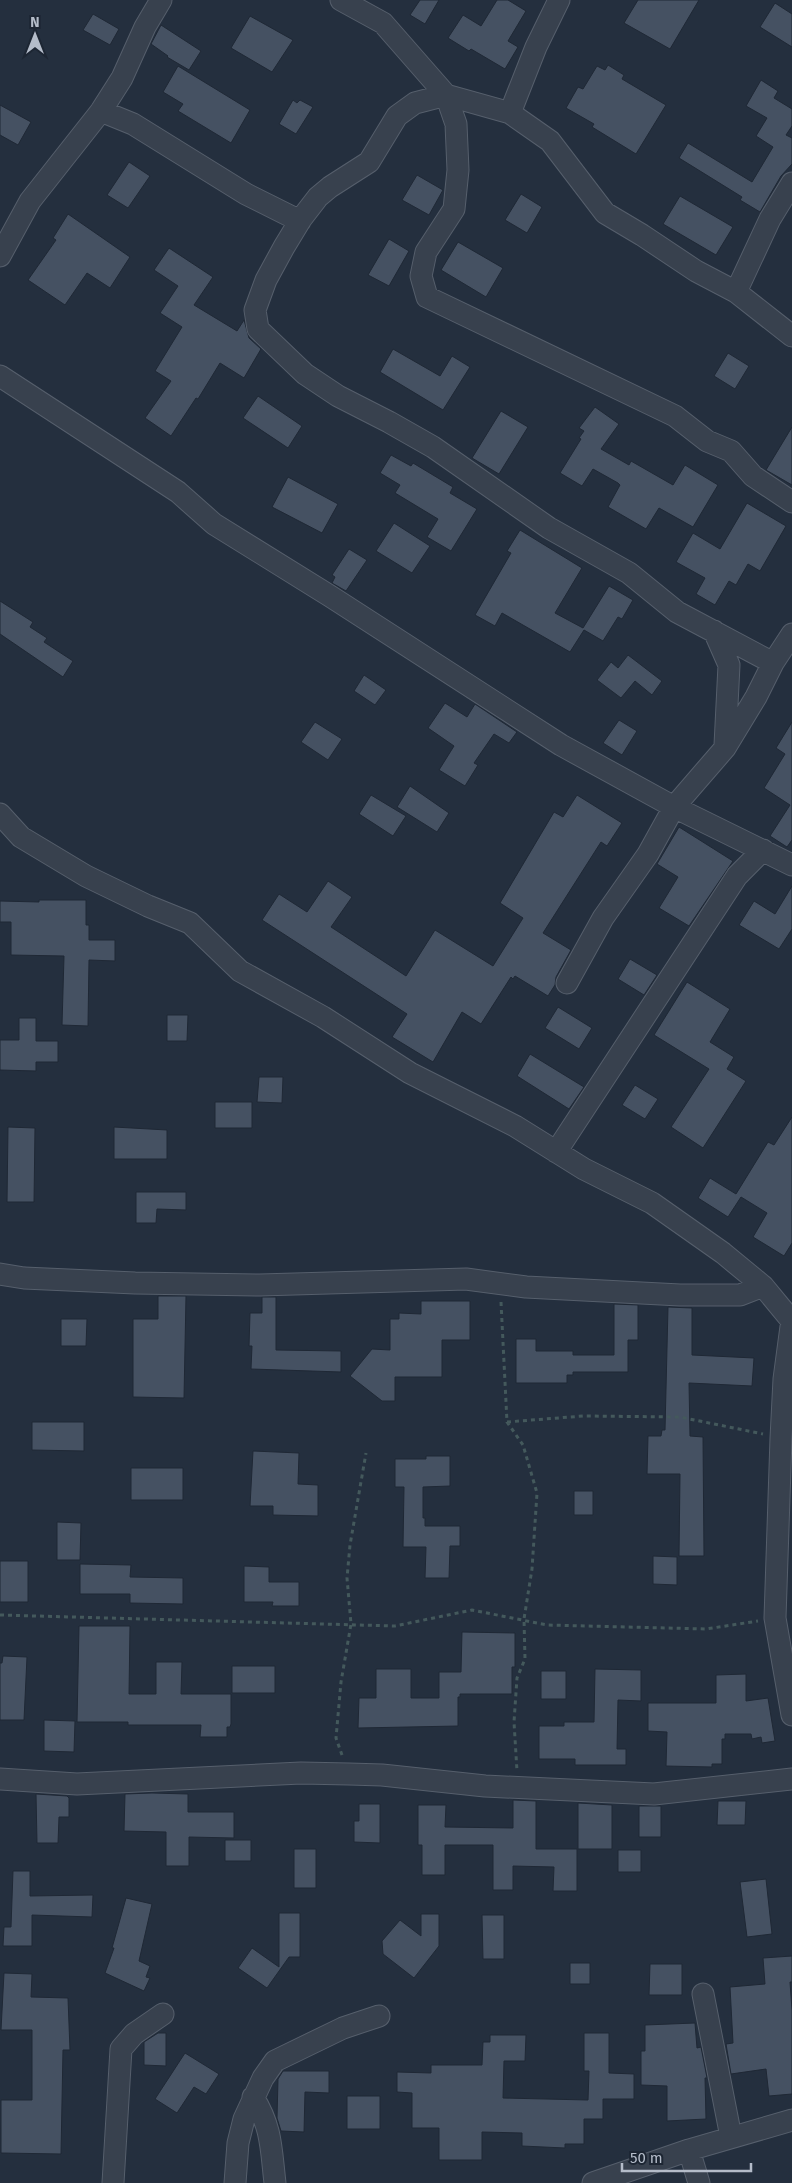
<svg xmlns="http://www.w3.org/2000/svg" width="792" height="2183" viewBox="0 0 792 2183" font-family="'Fira Sans',sans-serif">
<style>
.building{fill:#455162;stroke:#1f2835}
.lines{fill:none;stroke-linecap:round;stroke-linejoin:round}
.street-casing{stroke:#565f6c;stroke-width:23}
.path{stroke:#44595c;stroke-width:3;stroke-dasharray:4 4;stroke-linecap:butt}
.street{stroke:#38414e;stroke-width:21}
</style>
<rect width="100%" height="100%" fill="#242f3e"/>
<path class="building" d="M420,0H439L425,24L410,15Z
M497,0H508L526,11L508,41L518,47L505,69L471,49L469,51L448,38L463,15L481,26Z
M638,0H699L670,49L624,23Z
M775,3L792,14V47L760,27Z
M93,14L119,29L110,45L83,30Z
M250,16L293,40L272,72L231,48Z
M161,25L201,51L189,70L167,57L168,56L151,44Z
M608,65L624,75L622,79L666,105L636,154L592,127L594,124L566,108L578,87L583,89L597,66L605,70Z
M178,66L250,110L231,143L178,111L183,104L163,92Z
M761,80L778,91L774,98L792,109V126L786,135L792,138V164L781,176L760,212L740,200L742,197L679,158L688,143L752,182L773,147L756,136L767,118L746,106Z
M293,100L297,103L300,100L313,107L296,134L279,124Z
M0,105L31,122L18,145L0,135Z
M129,162L150,176L128,208L107,195Z
M417,175L443,190L429,215L402,200Z
M521,194L542,207L527,233L505,220Z
M680,196L733,227L716,255L663,224Z
M68,214L130,257L110,288L87,273L65,305L28,280L56,240L53,238Z
M389,239L409,251L389,286L368,275Z
M458,242L503,268L486,297L441,270Z
M169,248L213,277L194,305L237,331L244,320L249,338L261,349L244,378L220,363L198,399L196,398L171,436L145,418L171,381L155,371L182,327L160,313L178,286L154,270Z
M393,349L440,376L452,356L470,367L443,410L380,372Z
M728,353L749,366L735,389L714,376Z
M258,396L302,426L288,448L243,418Z
M595,407L619,424L601,449L629,465L631,461L673,485L685,465L718,485L693,527L659,508L646,529L608,507L620,485L618,483L593,469L582,486L560,473L581,439L579,438L584,431L579,428Z
M501,411L528,427L499,474L472,458Z
M792,427V485L766,470Z
M391,455L411,466L413,463L453,487L450,493L477,509L451,551L427,537L438,519L395,493L400,485L380,473Z
M288,477L338,504L322,533L272,507Z
M747,503L786,526L760,571L748,564L736,585L729,581L715,605L696,594L705,578L676,562L693,533L720,549Z
M394,523L430,546L412,573L376,551Z
M520,530L582,568L555,613L583,628L609,586L633,600L622,619L618,617L603,641L584,630L570,652L502,613L495,626L475,615L511,553L507,551Z
M349,549L367,560L346,591L332,583L335,577L332,575Z
M0,601L33,622L30,627L47,638L44,642L73,661L63,677L0,634Z
M628,655L662,681L652,695L635,681L621,698L597,680L611,662L618,668Z
M364,675L386,690L375,705L354,691Z
M445,703L467,717L475,704L517,732L509,743L494,734L474,763L478,765L465,786L439,770L454,746L428,728Z
M619,720L637,731L622,755L603,743Z
M315,722L342,739L328,760L301,742Z
M792,722V840L787,847L770,836L790,805L764,788L785,754L776,748Z
M410,786L449,813L437,832L397,807Z
M371,795L406,816L393,836L359,814Z
M577,795L622,823L607,846L601,842L543,933L571,950L556,977L555,985L548,996L515,976L513,979L511,977L481,1024L462,1012L433,1062L392,1037L407,1014L262,920L279,894L307,912L328,881L352,897L331,927L406,976L435,930L493,966L523,918L500,903L554,812L563,817Z
M679,827L733,861L689,926L659,908L678,877L657,864Z
M792,886V929L779,949L739,925L754,901L775,914Z
M39,900H86V925H89V940H115V961L89,960L88,1026L62,1025L64,956L11,955V922H0V901L39,902Z
M630,959L657,975L644,995L618,979Z
M687,982L730,1009L710,1042L734,1057L727,1069L746,1081L703,1148L671,1127L709,1069L654,1035Z
M558,1007L592,1028L579,1049L545,1028Z
M167,1015H188L187,1041H167Z
M19,1018H36V1041H58V1062H36V1071L0,1070V1040H19Z
M530,1054L584,1087L569,1109L517,1076Z
M259,1077H283L282,1103L257,1102Z
M635,1085L658,1099L645,1119L622,1105Z
M215,1102H252V1128H215Z
M792,1117V1243L784,1256L753,1237L767,1213L741,1197L728,1217L698,1198L710,1178L736,1194L768,1142L774,1145Z
M8,1127L35,1128L34,1202H7Z
M114,1127L167,1130V1159H114Z
M136,1192H186V1210L157,1209L156,1223H136Z
M158,1296H186L184,1398L133,1397V1319H158Z
M262,1297H276V1350L341,1351V1372L251,1369L252,1346H249L250,1313H262Z
M421,1301H470V1340H442V1377H395V1401H382L350,1376L372,1349L390,1350V1319H399V1313L421,1314Z
M614,1304L638,1305V1340H628V1372H573V1375H567V1383H516V1339H536V1351H573V1355H614Z
M668,1307L692,1308V1355L754,1358L752,1386L689,1383L690,1436L703,1437L704,1556H679L680,1474H647L648,1436H661L662,1430H665Z
M61,1319H87L86,1346H61Z
M32,1422H84V1451L32,1450Z
M253,1451L299,1453L298,1484L318,1485V1516L273,1515V1506H250Z
M426,1456H450V1486L423,1487V1518H425V1526H460V1546H450L449,1578H425L426,1547H403L404,1487H395V1459H426Z
M131,1468H183V1500H131Z
M574,1491H593V1515H574Z
M57,1522L81,1523L80,1560H57Z
M653,1556L677,1557V1585L653,1584Z
M0,1561H28V1602H0Z
M80,1564L131,1565L130,1577L183,1578V1604L130,1603V1594H80Z
M244,1566L269,1567V1582H299V1606H272L273,1602H244Z
M79,1626H130L129,1694H156V1662H182L181,1694H231V1724L230,1727H227V1737H200L201,1725H128V1722H77Z
M462,1632L515,1633V1667H512V1694H460V1697H458V1726L358,1728L359,1698H376V1669H411V1698H439V1672H461Z
M3,1656L27,1657L24,1720H0V1663H2Z
M232,1666H275V1693H232Z
M595,1669L641,1670V1701L618,1700L617,1749H626V1765H575V1759H539V1726H564V1722H594Z
M541,1671H566V1699H541Z
M746,1674V1701L768,1698L775,1741L762,1743L761,1737L752,1739L751,1734H725V1739H722V1764H712V1767L666,1766L667,1732L648,1731V1703H716V1675Z
M44,1720L75,1721L74,1752L44,1751Z
M152,1793L188,1794V1812H234V1838L189,1837V1866H166V1832L124,1831L125,1794Z
M36,1794L67,1796L69,1798V1817H59L58,1843H37Z
M513,1800L536,1801V1849H577V1891H553L554,1867L513,1866V1890H493V1845H445V1875H422V1845H418V1805H446L445,1827L513,1828Z
M718,1801H746L745,1825H717Z
M578,1803L612,1805V1849H578Z
M359,1804H380V1843L354,1842V1821H359Z
M639,1806H661V1837H639Z
M225,1840H251V1861H225Z
M294,1849H316V1888H294Z
M618,1850H641V1872H618Z
M13,1871H30V1896L93,1895L92,1917L32,1915V1946H3L4,1927H11Z
M766,1879L772,1934L747,1937L740,1882Z
M126,1898L152,1904L139,1961L150,1966L146,1977L150,1978L144,1991L105,1973L114,1948H112Z
M279,1913H300V1957H289L267,1988L238,1968L252,1948L279,1967Z
M421,1914H439V1946L414,1978L383,1954L382,1941L400,1920L421,1936Z
M482,1915H504V1959H483Z
M792,1956V1982H790L792,2010V2094L769,2096L766,2069L731,2074L726,2044L733,2043L730,1987L765,1984L763,1958Z
M570,1963H590V1984H570Z
M650,1964H682V1995H649Z
M4,1973L32,1974L31,1997L68,1998L70,2050H63L61,2154L1,2153V2100H32V2030H1Z
M695,2023L697,2048L701,2047L707,2078H705L706,2119L667,2121V2086L641,2085V2051H645V2025Z
M158,2033H166V2066L144,2065V2042Z
M584,2033H609V2073L634,2074V2099H603V2119H584V2144H565V2148L522,2146V2133L482,2132V2160H439V2128H412V2093L397,2092V2072L431,2073V2065H482L483,2042H490V2035H526L525,2061H504L503,2098L588,2100L589,2071H584Z
M185,2053L219,2074L206,2094L194,2087L177,2113L155,2099Z
M283,2071H329V2093L305,2092L304,2132L281,2131L277,2118L278,2079Z
M347,2096H380V2129H347Z"/>
<g class="lines">
<defs>
<path id="street" d="M341,0L383,23L446,95L456,124L458,170L454,209L426,252L421,276L427,297L675,416L707,441L731,451L753,476L792,502
M101,111L133,124L246,194L300,221
M510,113L536,47L559,0
M0,256L30,201L101,111L122,78L145,27L161,0
M736,292L770,219L792,183
M0,376L178,492L214,524L330,596L561,745L674,807L792,865
M714,631L729,665L725,745
M773,663L677,612L629,573L549,528L433,447L389,422L338,396L305,374L258,329L255,310L266,280L284,247L301,219L318,197L330,187L369,162L397,116L415,103L446,95L510,113L550,141L605,213L642,235L696,271L736,292L792,336
M0,814L21,837L86,876L148,906L190,923L240,971L323,1017L410,1073L515,1126L584,1169L652,1203L723,1253L763,1286L791,1320
M567,983L603,918L648,854L674,807L725,748L756,697L773,663L792,634
M556,1152L737,876L763,850
M0,1274L24,1278L135,1283L260,1285L466,1279L526,1287L680,1295H740L763,1286
M792,1319L784,1379L781,1438L775,1618L792,1715
M0,1779L77,1784L301,1773L349,1774L382,1775L485,1786L654,1794L792,1779
M703,1994L731,2137
M253,2097C272,2127 271,2149 275,2183
M689,2150L699,2183
M113,2183L121,2049L134,2034L163,2014
M235,2183L238,2143L244,2119L263,2078L275,2061L343,2028L379,2016
M593,2183L689,2150L792,2120"/>
</defs>
<use href="#street" class="street-casing"/>
<path class="path" d="M501,1302L507,1422L523,1445L537,1493L532,1569L524,1619L525,1659L517,1678L514,1722L517,1771
M507,1422L583,1416L680,1417L763,1434
M0,1615L395,1626L472,1610L547,1625L706,1629L758,1621
M342,1755L336,1738L341,1682L351,1624L347,1578L350,1545L366,1453"/>
<use href="#street" class="street"/>
</g>
<g transform="translate(35 35)" stroke="#1d2633" stroke-width="4" paint-order="stroke">
<path d="M0-4L9 19L0 12L-9 19Z" fill="#b4bcc9"/>
<text y="-8" font-size="14" font-weight="bold" text-anchor="middle" fill="#b4bcc9">N</text>
</g>
<path d="M622 2163v8h129v-8" fill="none" stroke="#b4bcc9" stroke-width="2.5"/>
<text x="630" y="2163" font-size="15" fill="#b4bcc9" stroke="#1d2633" stroke-width="4" paint-order="stroke">50 m</text>
</svg>
